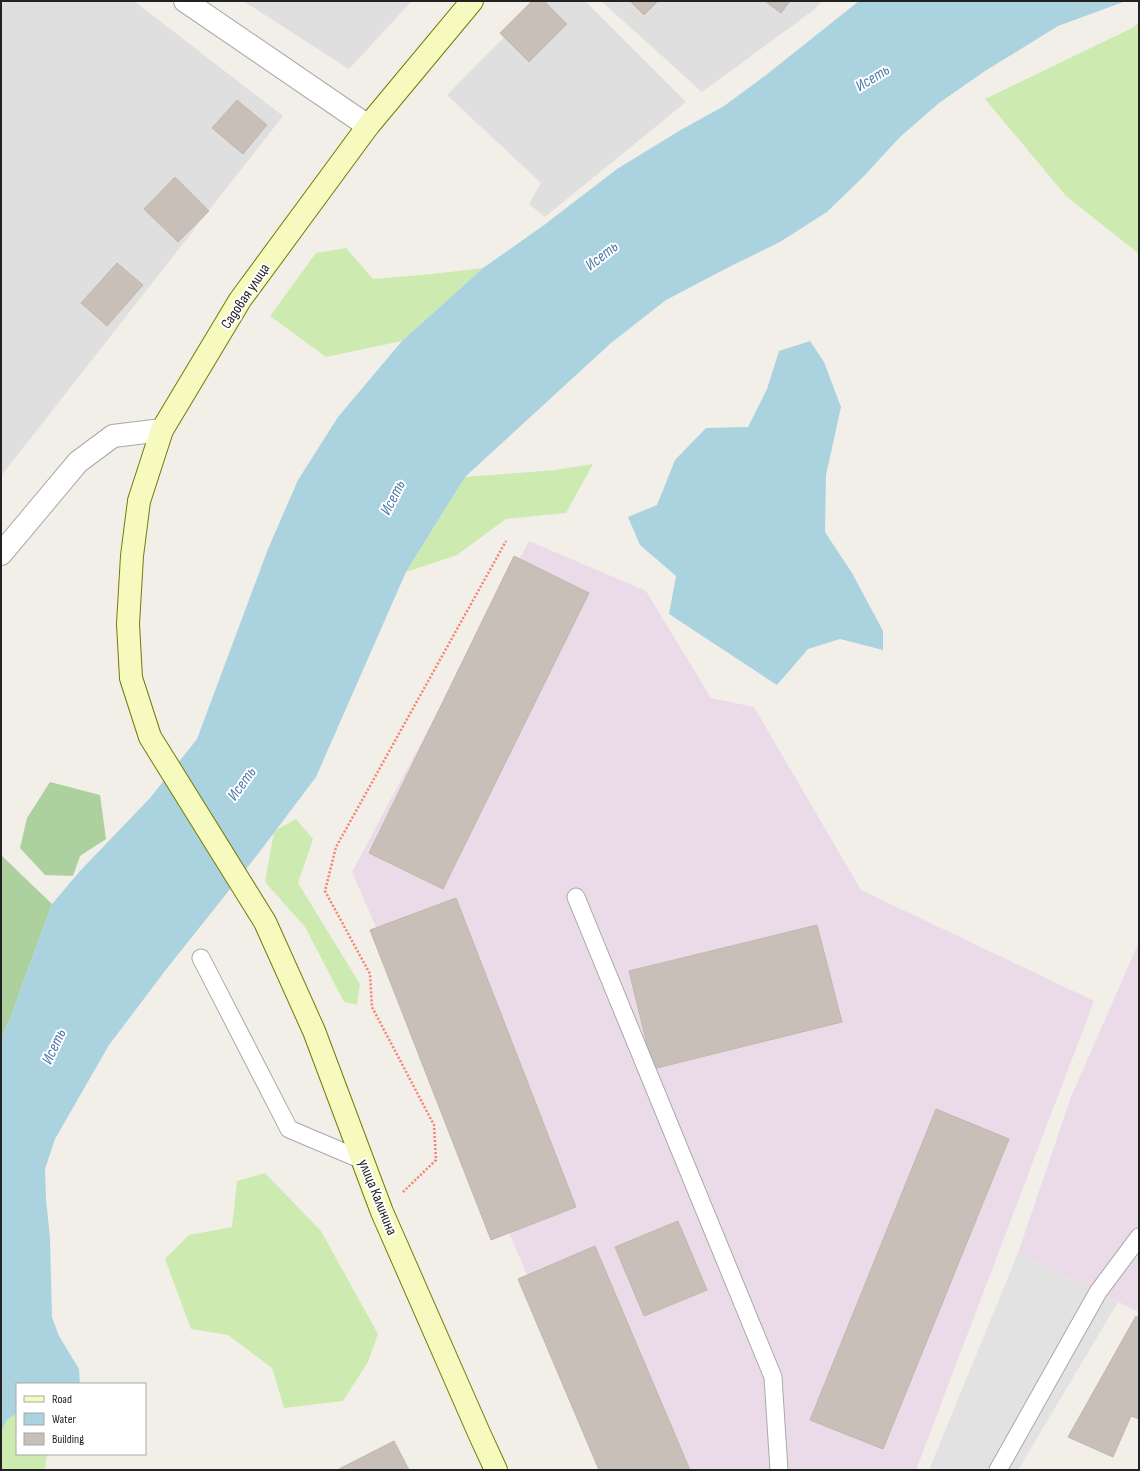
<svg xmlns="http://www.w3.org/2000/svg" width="1140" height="1471" viewBox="0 0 1140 1471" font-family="'Sofia Sans Condensed',sans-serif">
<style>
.residential{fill:#e0dfdf}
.industrial{fill:#ebdbe8}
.grass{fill:#cdebb0}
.forest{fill:#add19e}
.parking{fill:#e2e2e2}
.water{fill:#aad3df}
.building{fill:#c7bfb8;stroke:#c4b6ab}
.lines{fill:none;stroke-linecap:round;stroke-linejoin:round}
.lane-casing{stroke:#a9a9a9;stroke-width:19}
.street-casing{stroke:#a9a9a9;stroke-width:24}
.secondary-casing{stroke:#707d05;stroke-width:24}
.path{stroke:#fa8072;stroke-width:2.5;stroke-dasharray:2 2;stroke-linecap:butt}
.lane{stroke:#fff;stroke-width:17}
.street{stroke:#fff;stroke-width:22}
.secondary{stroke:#f7fabf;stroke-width:22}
.labels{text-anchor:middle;stroke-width:4;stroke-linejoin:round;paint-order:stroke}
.street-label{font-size:15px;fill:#222;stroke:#fff}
.water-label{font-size:16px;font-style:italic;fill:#4a7aab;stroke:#fff}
</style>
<rect width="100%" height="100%" fill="#f2efe9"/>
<path class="residential" d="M1,1H134L283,116L1,476Z
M243,1H412L349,69Z
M540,1H585L686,102L545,217L529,204L541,183L447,95Z
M601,1H822L815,9L702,92Z"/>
<path class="industrial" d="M529,541L646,591L711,698L754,707L861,890L1094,1001L916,1470H612L352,872Z
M1139,942V1312L1018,1253L1071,1097Z"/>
<path class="grass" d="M1139,23V254L1066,196L985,99L1130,29Z
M346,248L373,279L432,274L483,268L402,341L326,357L270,316L316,253Z
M593,464L566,513L506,519L457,555L406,572L465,477L555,470Z
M296,819L313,839L298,883L360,984L357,1005L344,1002L305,927L265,882L274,831Z
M265,1173L321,1231L378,1334L368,1362L343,1401L284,1408L272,1368L228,1335L191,1329L165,1259L189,1235L232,1227L237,1181Z
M16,1413H17V1454H47L45,1470H1V1431L7,1420Z"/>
<path class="forest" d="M50,782L100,795L106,839L80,856L73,876L45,875L20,848L27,818Z
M1,855L52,904L10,1019L1,1040Z"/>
<path class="parking" d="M1018,1253L1118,1302L1018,1470H929Z"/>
<path class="water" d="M859,1H1126L1058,26L985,71L939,103L900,137L865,175L827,212L780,242L729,267L666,300L611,343L465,477L406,572L316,777L258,854L168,967L109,1045L55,1139L45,1169L46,1199L50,1238L52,1317L59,1336L79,1369L80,1384H17V1413L7,1420L1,1431V1040L10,1019L52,904L80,871L150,798L197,739L268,549L298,480L338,417L402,341L483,268L544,225L617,169L679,131L724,106L766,75Z
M810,341L824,362L841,407L826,475L825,532L852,573L883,631V650L840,639L808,649L777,685L669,614L676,576L640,545L628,517L657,505L675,460L706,428L748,427L767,389L779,351Z"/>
<path class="building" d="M532,1H544L567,24L529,62L500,33Z
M630,1H658L644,15Z
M765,1H790L781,13Z
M237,100L267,125L243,154L212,128Z
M175,177L209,211L178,242L144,209Z
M117,263L143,285L107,326L81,303Z
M514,556L589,593L443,889L369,853Z
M456,898L576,1207L491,1240L370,930Z
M817,925L842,1022L653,1069L629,971Z
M936,1109L1009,1139L883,1449L810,1420Z
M678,1221L707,1290L644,1316L615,1247Z
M595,1246L690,1470H599L518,1279Z
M1136,1316L1139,1318V1419L1131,1416L1113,1457L1068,1437Z
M394,1441L409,1470H337Z"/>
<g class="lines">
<defs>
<path id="lane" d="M576,897L773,1377L779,1470
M201,958L289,1129L362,1160
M998,1470L1098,1292L1139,1237"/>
<path id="street" d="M185,1L368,126
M1,554L78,462L113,436L162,430"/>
<path id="secondary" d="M472,1L368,126L240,300L162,430L139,501L132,556L128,624L131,678L150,737L265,922L314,1031L382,1212L479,1433L496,1470"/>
</defs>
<use href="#lane" class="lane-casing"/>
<use href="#street" class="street-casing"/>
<use href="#secondary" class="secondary-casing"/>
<path class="path" d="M403,1192L436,1160L434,1125L372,1007L370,974L325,891L336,847L506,541"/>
<use href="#lane" class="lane"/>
<use href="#street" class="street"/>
<use href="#secondary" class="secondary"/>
</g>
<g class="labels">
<g class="street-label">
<text transform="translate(245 296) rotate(-56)" y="5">Садовая улица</text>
<text transform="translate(378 1197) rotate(68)" y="5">улица Калинина</text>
</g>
<g class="water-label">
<text transform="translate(872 77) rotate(-32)" y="6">Исеть</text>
<text transform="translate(601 255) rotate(-38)" y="6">Исеть</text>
<text transform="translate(392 497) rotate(-63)" y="6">Исеть</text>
<text transform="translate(241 783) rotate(-54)" y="6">Исеть</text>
<text transform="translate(53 1046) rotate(-65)" y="6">Исеть</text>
</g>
</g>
<rect width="1140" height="1471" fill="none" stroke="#222222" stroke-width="4"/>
<rect x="16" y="1383" width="130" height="72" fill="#ffffff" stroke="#a7a7a7"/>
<rect x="24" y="1396" width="20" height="6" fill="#f7fabf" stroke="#a7a7a7"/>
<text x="52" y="1403" font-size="12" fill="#222222">Road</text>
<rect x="24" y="1413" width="20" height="12" fill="#aad3df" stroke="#a7a7a7"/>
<text x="52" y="1423" font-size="12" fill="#222222">Water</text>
<rect x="24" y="1433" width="20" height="12" fill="#c7bfb8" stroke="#a7a7a7"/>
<text x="52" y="1443" font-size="12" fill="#222222">Building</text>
</svg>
